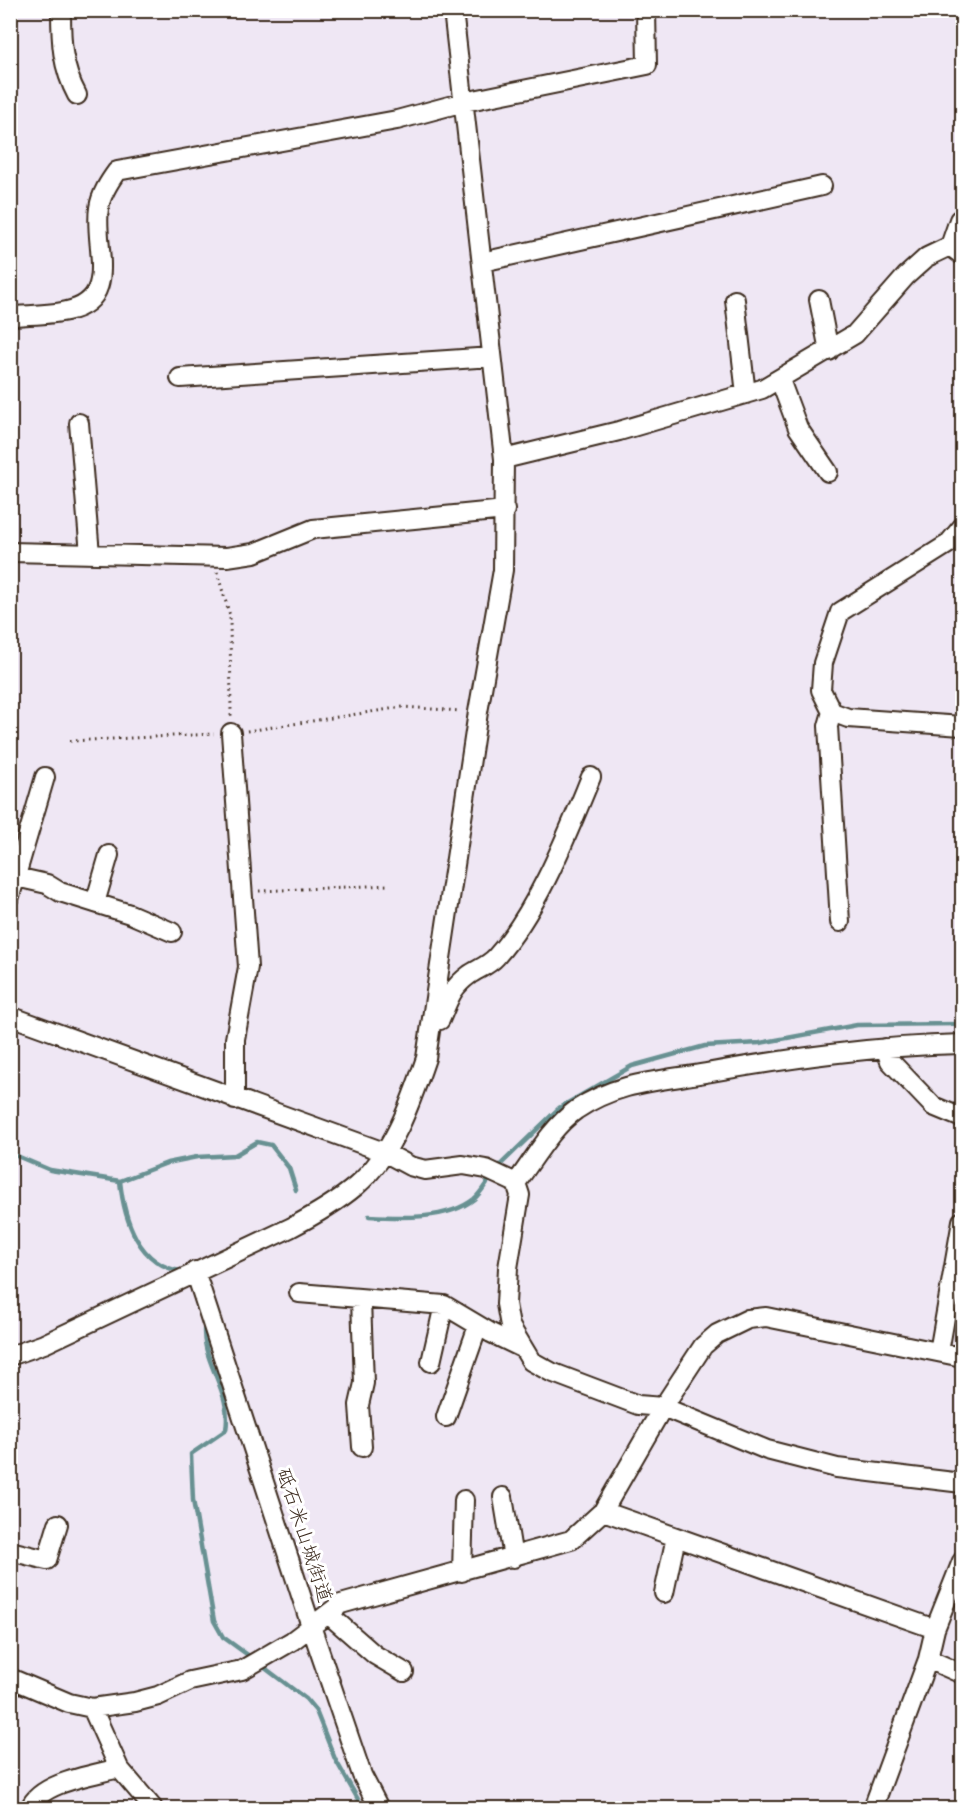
<svg xmlns="http://www.w3.org/2000/svg" width="973" height="1819" viewBox="0 0 973 1819" font-family="Kalam,'Klee One',sans-serif">
<style>
.lines{fill:none;stroke-linecap:round;stroke-linejoin:round}
.stream{stroke:#679192;stroke-width:4.5}
.minor-casing{stroke:#3b2a1e;stroke-width:22}
.path{stroke:#3b2a1e;stroke-width:3;stroke-dasharray:1.5 4.5;stroke-linecap:butt}
.minor{stroke:#fff;stroke-width:18}
.labels{text-anchor:middle;stroke-width:6;stroke-linejoin:round;paint-order:stroke}
.street-label{font-size:20px;fill:#3b2a1e;stroke:#fff}
</style>
<rect width="100%" height="100%" fill="#efe7f4"/>
<filter id="ink" filterUnits="userSpaceOnUse"><feTurbulence type="fractalNoise" baseFrequency=".0167" numOctaves="2"/><feDisplacementMap in="SourceGraphic" scale="12" xChannelSelector="R" yChannelSelector="G"/><feConvolveMatrix kernelMatrix="1 2 1 2 8 2 1 2 1" color-interpolation-filters="sRGB"/></filter>
<g filter="url(#ink)">
<g class="lines">
<path class="stream" d="M10,1153L50,1170L120,1181L167,1163L197,1157L235,1155L257,1142L271,1145L289,1168L296,1190
M496,1169L559,1108L632,1066L705,1046L760,1043L857,1025L962,1024
M120,1181C124,1220 139,1266 182,1271
M369,1216C400,1218 448,1220 474,1199C481,1193 486,1183 492,1176
M205,1322C198,1359 233,1390 226,1430L191,1454L193,1500L214,1621L223,1637L252,1658
M261,1665L306,1699L316,1711L335,1759L363,1808"/>
<defs>
<path id="minor" d="M61,10C61,42 62,67 77,95
M950,246L959,220L962,219
M482,262L822,186
M735,300L746,394
M819,300L829,351
M10,316C29,315 49,315 67,311C121,300 93,245 99,208C101,194 109,182 117,171L397,120L464,102L647,65L646,10
M180,378L492,357
M780,380L798,428L828,472
M79,423L90,554
M504,459L619,431L762,389L855,334L906,276L927,257L950,246L962,255
M962,527L948,544L840,612L823,663L821,690L832,712L848,718L962,726
M10,552L227,557L254,553L313,529L505,510
M832,712L828,726L840,922
M231,733L248,967L235,1039V1100
M16,877L47,884L60,892L130,914L172,932
M10,896L45,777
M95,903L109,855
M10,1016L384,1152L410,1166L425,1170L463,1165L486,1169L516,1183L520,1195L508,1268L506,1304L510,1326L531,1361L551,1372L638,1405L663,1407L767,1450L837,1468L962,1483
M440,1020C449,1000 450,989 469,975C478,969 489,965 496,957C538,910 567,835 591,777
M885,1048L890,1061L933,1106L962,1118
M516,1183C534,1159 551,1128 576,1110C617,1082 659,1081 706,1073C791,1058 875,1046 962,1044
M195,1271L311,1626L362,1775L379,1808
M299,1293L444,1305L491,1333L522,1348
M361,1300L364,1383L359,1405L362,1447
M939,1352L962,1221
M10,1356L44,1344L290,1228C313,1216 336,1203 356,1186C393,1155 411,1102 426,1058L478,712L503,570L504,459L453,10
M431,1362L444,1305
M446,1417L478,1326
M503,1497L513,1558
M603,1511L935,1629
M10,1551L47,1560L58,1524
M462,1572L464,1500
M664,1593L676,1537
M328,1614L375,1655L404,1672
M928,1659L962,1674
M10,1678L69,1703L92,1708L135,1702L158,1696L190,1681L242,1670L292,1641L341,1604L571,1540L603,1511L663,1407L703,1346L717,1334L748,1319L766,1317L962,1357
M92,1708L119,1768L153,1808
M30,1808C40,1782 94,1775 119,1768
M873,1808L928,1659L935,1629L962,1561"/>
</defs>
<use href="#minor" class="minor-casing"/>
<path class="path" d="M217,572L230,616L231,716
M247,731L403,707L461,711
M70,741L214,734
M259,891L389,885"/>
<use href="#minor" class="minor"/>
</g>
</g>
<g class="labels">
<g class="street-label">
<text transform="translate(305 1535) rotate(72)" y="7">砥石米山城街道</text>
</g>
</g>
<rect width="973" height="1819" fill="none" stroke="#fff" stroke-width="36"/>
<rect x="18" y="18" width="937" height="1783" fill="none" stroke="#3b2a1e" stroke-width="2" filter="url(#ink)"/>
</svg>
